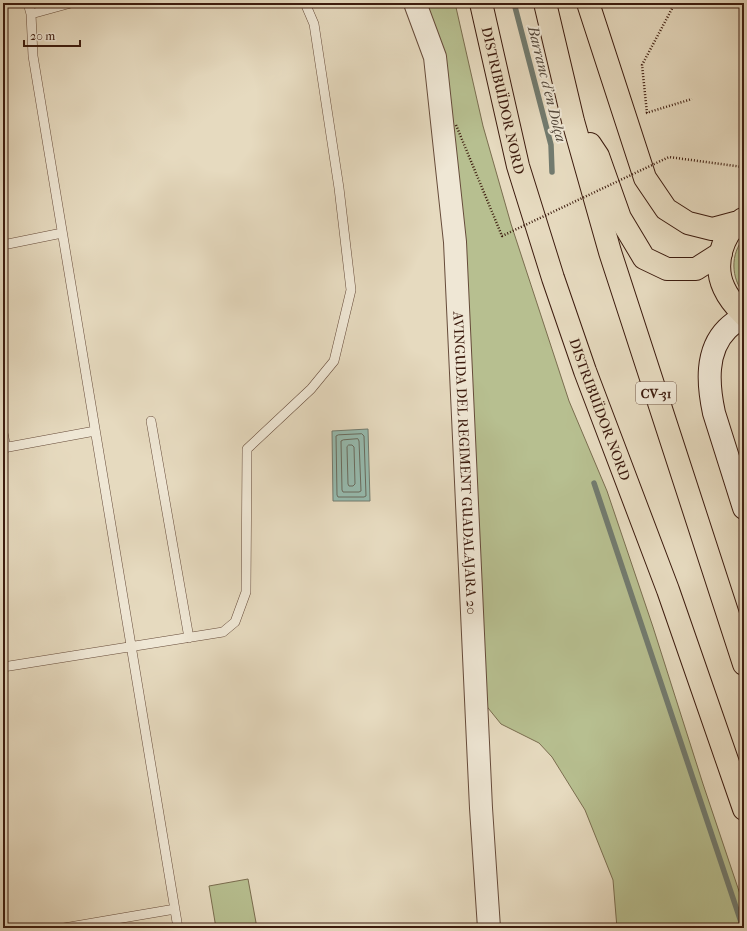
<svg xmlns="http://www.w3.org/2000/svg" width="747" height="931" viewBox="0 0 747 931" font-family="'IM FELL French Canon',serif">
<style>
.green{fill:#b7bf90;stroke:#7a6d4f}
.water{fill:#96bbaf;stroke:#727b6f}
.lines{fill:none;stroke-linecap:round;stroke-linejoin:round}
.shore{stroke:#696b5e;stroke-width:1}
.stream{stroke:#727b6f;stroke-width:5.5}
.service-casing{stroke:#664b3a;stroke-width:10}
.tertiary-casing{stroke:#664b3a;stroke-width:24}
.secondary-casing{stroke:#3c1b0e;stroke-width:24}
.primary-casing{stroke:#3c1b0e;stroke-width:24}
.trunk-casing{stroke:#3c1b0e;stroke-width:24}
.path{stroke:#3c1b0e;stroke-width:2.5;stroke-dasharray:1 2;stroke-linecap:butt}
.service{stroke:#efe7d5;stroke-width:9}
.tertiary{stroke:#efe7d5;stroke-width:22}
.secondary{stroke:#efe7d5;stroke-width:22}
.primary{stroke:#e6dabf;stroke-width:22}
.trunk{stroke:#e6dabf;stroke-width:22}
.path-bridge{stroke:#3c1b0e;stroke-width:2.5;stroke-dasharray:1 2;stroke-linecap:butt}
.labels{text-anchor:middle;stroke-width:4;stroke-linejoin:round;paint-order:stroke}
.shield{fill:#efe7d5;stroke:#72584a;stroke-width:1}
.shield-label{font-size:13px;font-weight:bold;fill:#3c1b0e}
.street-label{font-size:14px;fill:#3c1b0e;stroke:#efe7d5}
.water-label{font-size:15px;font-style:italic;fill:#574b3e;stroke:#efe7d5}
</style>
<rect width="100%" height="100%" fill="#e6dabf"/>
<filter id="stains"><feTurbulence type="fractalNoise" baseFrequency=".005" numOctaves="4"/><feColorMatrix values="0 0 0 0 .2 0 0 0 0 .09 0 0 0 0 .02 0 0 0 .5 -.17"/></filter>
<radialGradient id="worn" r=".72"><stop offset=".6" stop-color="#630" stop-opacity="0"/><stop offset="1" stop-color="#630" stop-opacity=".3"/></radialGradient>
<path class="green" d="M426,3H455L483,126L511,224L569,401L607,491L653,627L703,784L744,906V928H617L613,880L585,810L552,757L539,743L501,724L484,703Z
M744,238V294C731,278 730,254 744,238Z
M248,879L257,928H216L209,886Z"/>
<path class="water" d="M368,429L370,501H333L332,431Z"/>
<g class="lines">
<path class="shore" d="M362,434L364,436L366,496L364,497H338L337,495L336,436L338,435Z
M358,439L359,441L361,491L359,492H343L342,490L341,441L343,440Z
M349,445H352L354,447L355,484L353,486H349L348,484L347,447Z"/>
<path class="stream" d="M514,3L551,145L552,172
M594,483L743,928"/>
<defs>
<path id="service" d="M28,3L31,14L33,56L178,928
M31,14L71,3
M3,245L62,233
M151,421L189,638
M3,433L6,448
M3,448L95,431
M3,667L223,632L235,622L246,592L247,449L311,389L334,361L351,290L339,188L314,24L305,3
M64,928L175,909"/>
<g id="tertiary">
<path id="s1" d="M415,3L435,57L455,242L481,808L489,928"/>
</g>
<path id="secondary" d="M744,316C738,320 732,324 727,329C705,351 708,385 714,413L744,508"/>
<path id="primary" d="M588,3L645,178L666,209L688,223L712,229L738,222
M743,219C722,233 713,265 724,288C729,299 736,307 744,315"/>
<g id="trunk">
<path id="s2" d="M481,3L518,166L553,278L585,371L668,590L744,809"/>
<path d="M545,3L573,121L610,252L744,664"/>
<path d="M590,144L598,156L620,218L644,258L667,269H696L721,253"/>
</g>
</defs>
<use href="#service" class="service-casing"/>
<use href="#tertiary" class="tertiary-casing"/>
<use href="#secondary" class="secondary-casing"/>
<use href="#primary" class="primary-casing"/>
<use href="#trunk" class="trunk-casing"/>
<path class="path" d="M646,113L692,99
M647,113L642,65L675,3"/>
<use href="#service" class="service"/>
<use href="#tertiary" class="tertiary"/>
<use href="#secondary" class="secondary"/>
<use href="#primary" class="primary"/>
<use href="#trunk" class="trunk"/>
<path class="path-bridge" d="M456,125L502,236L669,157L743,167"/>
</g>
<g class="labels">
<rect class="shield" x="636" y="382" width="40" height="22" rx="3"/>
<g class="shield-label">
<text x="656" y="398">CV-31</text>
</g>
<g class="street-label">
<text dy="5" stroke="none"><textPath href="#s2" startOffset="100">DISTRIBUÏDOR NORD</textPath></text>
<text dy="5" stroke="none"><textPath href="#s2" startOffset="424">DISTRIBUÏDOR NORD</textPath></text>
<text dy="5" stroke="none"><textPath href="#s1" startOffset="465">AVINGUDA DEL REGIMENT GUADALAJARA 20</textPath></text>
</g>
<g class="water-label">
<text transform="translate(547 84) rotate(76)" y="5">Barranc d'en Dolça</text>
</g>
</g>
<rect width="747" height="931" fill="none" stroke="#e6dabf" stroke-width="16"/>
<rect x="4" y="4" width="739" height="923" fill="none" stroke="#3c1b0e" stroke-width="2"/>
<rect x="8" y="8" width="731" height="915" fill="none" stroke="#3c1b0e"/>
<path d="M24 40v6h56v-6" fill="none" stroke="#3c1b0e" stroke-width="2"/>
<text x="30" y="40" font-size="12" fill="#3c1b0e" stroke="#efe7d5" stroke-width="3" paint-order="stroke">20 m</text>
<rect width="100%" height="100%" filter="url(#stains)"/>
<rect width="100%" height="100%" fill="url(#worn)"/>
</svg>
